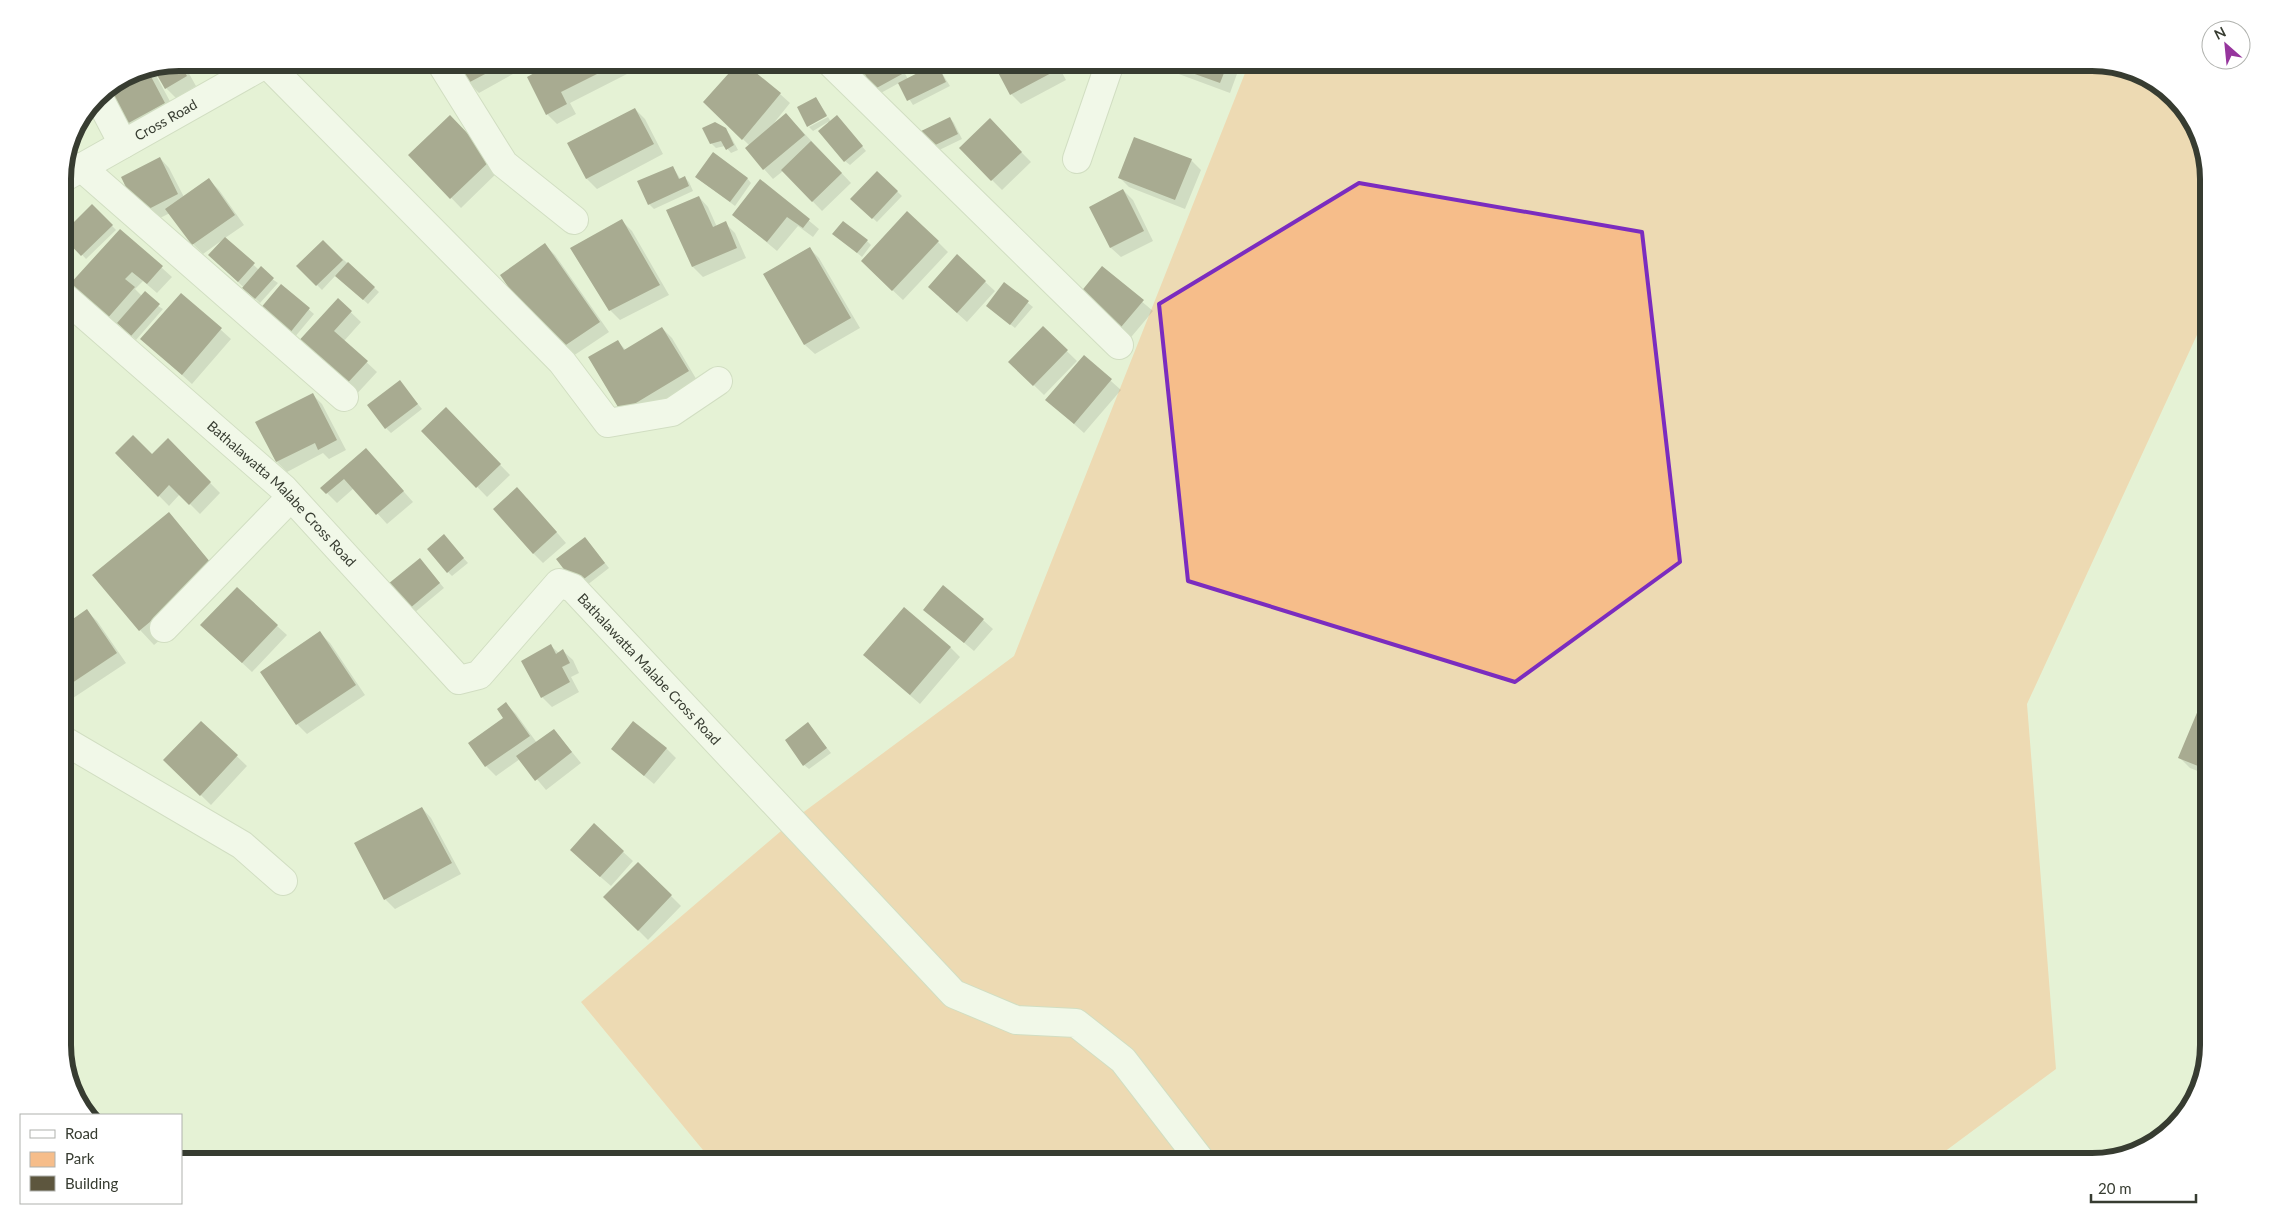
<svg xmlns="http://www.w3.org/2000/svg" width="2271" height="1224" viewBox="0 0 2271 1224" font-family="Lato,sans-serif">
<style>
.green{fill:#f6bd8a}
.shadow{fill:#0003}
.building{fill:#5d563e}
.lines{fill:none;stroke-linecap:round;stroke-linejoin:round}
.minor-casing{stroke:#b9c6ab;stroke-width:30}
.minor{stroke:#fff;stroke-width:28}
.marked{fill:none;stroke:#7b2cbf;stroke-width:4;stroke-linejoin:round}
.labels{text-anchor:middle;stroke-width:5;stroke-linejoin:round;paint-order:stroke}
.street-label{font-size:14px;fill:#373c31;stroke:#fff}
.rim{fill:none;stroke:#373c31;stroke-width:6}
</style>
<rect width="100%" height="100%" fill="#e5f2d6"/>
<path class="green" d="M1249,63H2092L2144,75L2189,115L2208,172V311L2027,704L2056,1069L1932,1161H712L581,1002L801,814L1014,656Z"/>
<path class="shadow" d="M183,63L196,86L176,98L166,88L155,67Z
M458,63H507L513,74L479,93L469,83Z
M532,63H621L627,74L570,103L576,114L557,124L547,114L537,72Z
M626,63H646L632,69Z
M717,63H742L780,94L790,103L774,123L786,114L851,183L822,211L783,171L773,179L764,169L750,146L705,102L736,67L726,72Z
M860,63H899L908,79L937,65L950,86L913,105L899,83L879,94L869,79L859,85L848,69Z
M914,63H932L919,69Z
M995,63H1057L1066,80L1021,104L1011,94Z
M1149,63H1241L1230,93Z
M152,68L179,118L139,140L124,125L135,71Z
M816,98L827,115L808,125Z
M635,109L645,119L663,154L597,189L587,179L568,143Z
M450,116L501,169L461,208L410,155Z
M828,117L831,122L841,121L866,151L850,165L845,161L828,122L813,131L809,127Z
M950,118L954,123L962,139L929,155Z
M990,120L1031,162L1002,190L960,148Z
M725,129L730,135L738,150L731,153L725,146L716,148L711,143Z
M160,158L169,168L184,197L209,180L219,190L244,225L225,238L259,270L278,283L260,303L210,255L221,241L203,254L193,244L170,213L150,223L140,213Z
M1191,160L1201,170L1185,209L1129,187L1119,177Z
M673,167L681,180L685,178L689,182L693,191L654,209L649,204Z
M877,172L902,196L877,222L852,199Z
M696,177L747,178L751,183L735,206Z
M761,181L819,229L813,237L798,226L777,251L734,215Z
M1123,190L1133,200L1153,241L1121,257L1111,248L1091,207Z
M699,197L708,207L717,227L725,223L735,233L746,258L703,277L693,267L668,211Z
M92,205L116,230L86,259L63,234Z
M622,221L632,231L669,295L620,320L610,310Z
M120,230L172,277L157,293L143,281L135,289L142,296L163,309L136,340L120,325L116,329L80,296Z
M839,238L867,241L871,245L862,257Z
M323,241L379,292L368,304L336,275L322,290L298,266Z
M938,242L948,252L903,300L872,271Z
M545,245L555,255L609,332L564,362Z
M809,248L819,258L860,328L815,354L805,345L764,274Z
M957,256L995,291L967,322L939,297Z
M1102,268L1153,311L1127,342L1086,309Z
M1004,284L1033,307L1015,328L992,310Z
M281,285L314,314L294,338L260,310Z
M181,294L231,339L192,384L142,339Z
M338,300L361,322L344,341L377,372L353,398L306,356Z
M662,328L672,338L698,382L632,421L617,341L626,350Z
M1043,328L1077,361L1044,395L1010,362Z
M1084,357L1121,390L1084,433L1047,400Z
M400,382L422,409L391,433L386,428Z
M312,394L322,404L346,450L329,459L323,453L287,472L277,462L257,422Z
M446,409L510,475L487,497L423,431Z
M168,440L220,493L200,514L180,494L169,506L117,453L152,455Z
M366,449L413,502L387,524L354,488L337,503L322,488Z
M527,498L566,543L543,563L533,553Z
M169,514L228,583L154,645L140,630Z
M448,541L468,563L452,576L448,572Z
M589,543L609,568L582,589Z
M424,564L444,588L414,613L409,608Z
M925,610L983,620L993,629L974,651Z
M87,611L97,621L126,663L67,702L63,699V621L66,626Z
M277,626L287,635L252,672L212,635Z
M320,633L330,643L365,695L307,734L297,724L261,672Z
M551,646L559,653L563,651L573,660L579,673L571,677L579,692L552,707L542,697Z
M950,647L960,657L920,704L874,664Z
M2205,698L2208,699V775L2190,768L2180,758Z
M506,704L516,714L537,743L554,730L581,763L546,790L520,759L496,776L486,766L505,719Z
M201,722L247,766L211,805L165,760Z
M808,724L831,753L809,769L804,765Z
M666,748L676,758L654,784L612,749Z
M422,808L431,818L461,874L395,909L385,899Z
M594,825L633,861L611,886L581,860Z
M638,863L681,906L648,940L605,897Z"/>
<path class="building" d="M180,63L187,76L165,89L153,68Z
M456,63H506L468,83Z
M531,63H619L561,92L567,104L546,115L527,77L536,72Z
M738,63H744L781,93L742,140L703,102Z
M858,63H898L904,73L873,90L865,74L853,81L846,68Z
M937,63L946,82L907,101L898,83Z
M993,63H1053L1057,70L1010,95Z
M1164,63H1228L1220,83Z
M147,69L165,103L123,126L105,91L135,71Z
M816,97L827,116L807,127L797,107Z
M635,108L654,144L586,179L567,143Z
M786,113L805,135L763,170L745,148Z
M450,115L492,159L450,199L408,155Z
M837,115L863,146L844,162L818,131Z
M950,117L958,134L923,151L915,134Z
M990,118L1022,152L991,181L959,148Z
M715,122L726,128L734,145L726,150L721,141L710,144L702,128Z
M1134,137L1192,159L1175,200L1118,178Z
M811,141L842,173L812,202L781,170Z
M713,152L748,178L730,202L695,177Z
M160,157L178,194L139,214L121,177Z
M673,166L679,179L685,176L689,186L648,205L637,181Z
M877,171L898,191L872,219L850,199Z
M209,178L235,215L192,245L165,209Z
M760,179L810,219L803,228L787,217L767,242L732,215Z
M1123,189L1144,231L1110,248L1089,207Z
M699,196L713,227L726,221L737,248L692,267L666,210Z
M92,204L113,225L81,256L63,237V233Z
M907,211L939,241L892,291L861,261Z
M622,219L660,285L609,311L570,248Z
M843,221L868,240L857,253L832,234Z
M120,229L163,266L147,284L132,272L125,279L135,287L106,320L68,286Z
M225,237L255,263L238,282L208,255Z
M323,240L343,260L316,286L296,266Z
M545,243L600,322L554,353L500,275Z
M810,247L851,318L804,345L763,274Z
M957,254L986,281L957,313L928,287Z
M348,262L375,287L363,300L335,276Z
M261,266L274,278L255,299L242,288Z
M1102,266L1144,300L1116,333L1075,299Z
M1004,282L1029,301L1010,325L986,306Z
M281,284L310,308L289,334L259,310Z
M145,291L160,304L131,336L117,323Z
M181,293L222,328L182,375L140,339Z
M338,298L352,311L334,331L368,361L342,389L294,346Z
M1043,326L1068,350L1033,386L1008,362Z
M662,327L689,371L621,412L588,357L618,340L624,350Z
M1084,355L1112,379L1074,424L1045,400Z
M400,380L418,404L385,429L367,405Z
M313,393L337,440L318,450L315,443L276,462L255,422Z
M446,407L501,464L476,488L421,431Z
M133,435L152,454L168,438L211,482L189,505L169,485L158,497L115,453Z
M366,448L404,491L376,515L344,479L326,494L320,488Z
M517,487L557,532L533,554L493,509Z
M169,512L215,568L139,631L92,575Z
M444,534L464,558L447,573L427,549Z
M585,537L605,563L576,585L556,559Z
M420,558L440,583L409,609L388,584Z
M943,585L984,619L964,643L923,610Z
M237,587L278,625L242,663L200,625Z
M904,607L951,647L910,695L863,655Z
M87,609L117,653L63,689V626Z
M320,631L356,685L296,725L260,672Z
M551,644L556,654L563,649L570,663L562,667L570,682L541,698L521,661Z
M2204,696L2208,698V770L2178,758Z
M506,702L530,736L485,767L468,743L503,718L497,709Z
M201,721L238,755L200,796L163,760Z
M633,721L667,748L644,776L611,749Z
M808,722L827,748L803,766L785,740Z
M554,729L572,752L535,781L516,756Z
M422,807L452,863L384,900L354,843Z
M594,823L624,851L600,877L570,850Z
M638,862L672,895L638,931L603,897Z"/>
<g class="lines">
<defs>
<g id="minor">
<path d="M266,63L562,362L608,423L672,412L718,381"/>
<path d="M441,63L504,164L574,220"/>
<path d="M831,63L1119,345"/>
<path d="M98,96L123,144"/>
<path d="M1077,159L1110,63"/>
<path d="M81,167L344,397"/>
<path id="s1" d="M63,178L267,63"/>
<path id="s2" d="M63,296L283,488L459,680L479,675L559,583L573,588L954,994L1016,1020L1076,1023L1123,1060L1201,1161"/>
<path d="M164,628L291,497"/>
<path d="M63,740L242,845L283,881"/>
</g>
</defs>
<use href="#minor" class="minor-casing"/>
<use href="#minor" class="minor"/>
</g>
<path d="M0 0H2271V1224H0ZM1359,183L1642,232L1680,562L1515,682L1188,581L1159,304Z" fill="#e5f2d6" fill-opacity=".55" fill-rule="evenodd"/>
<path class="marked" d="M1359,183L1642,232L1680,562L1515,682L1188,581L1159,304Z"/>
<g class="labels">
<g class="street-label">
<text dy="5" stroke="none"><textPath href="#s1" startOffset="118">Cross Road</textPath></text>
<text dy="5" stroke="none"><textPath href="#s2" startOffset="295">Bathalawatta Malabe Cross Road</textPath></text>
<text dy="5" stroke="none"><textPath href="#s2" startOffset="821">Bathalawatta Malabe Cross Road</textPath></text>
</g>
</g>
<path d="M0 0H2271V1224H0ZM179 71H2092A108 108 0 0 1 2200 179V1045A108 108 0 0 1 2092 1153H179A108 108 0 0 1 71 1045V179A108 108 0 0 1 179 71Z" fill="#fff" fill-rule="evenodd"/>
<path class="rim" d="M179 71H2092A108 108 0 0 1 2200 179V1045A108 108 0 0 1 2092 1153H179A108 108 0 0 1 71 1045V179A108 108 0 0 1 179 71Z"/>
<rect x="20" y="1114" width="162" height="90" fill="#ffffff" stroke="#afb1ad"/>
<rect x="30" y="1130" width="25" height="8" fill="#ffffff" stroke="#afb1ad"/>
<text x="65" y="1139" font-size="15" fill="#373c31">Road</text>
<rect x="30" y="1152" width="25" height="15" fill="#f6bd8a" stroke="#afb1ad"/>
<text x="65" y="1164" font-size="15" fill="#373c31">Park</text>
<rect x="30" y="1176" width="25" height="15" fill="#5d563e" stroke="#afb1ad"/>
<text x="65" y="1189" font-size="15" fill="#373c31">Building</text>
<g transform="translate(2226 45) rotate(333)"><circle r="24" fill="#ffffff" stroke="#afb1ad"/>
<path d="M0-4L9 19L0 12L-9 19Z" fill="#96359d"/>
<text y="-8" font-size="14" font-weight="bold" text-anchor="middle" fill="#373c31">N</text>
</g>
<path d="M2091 1194v8h105v-8" fill="none" stroke="#373c31" stroke-width="2.5"/>
<text x="2098" y="1194" font-size="15" fill="#373c31" stroke="#ffffff" stroke-width="4" paint-order="stroke">20 m</text>
</svg>
